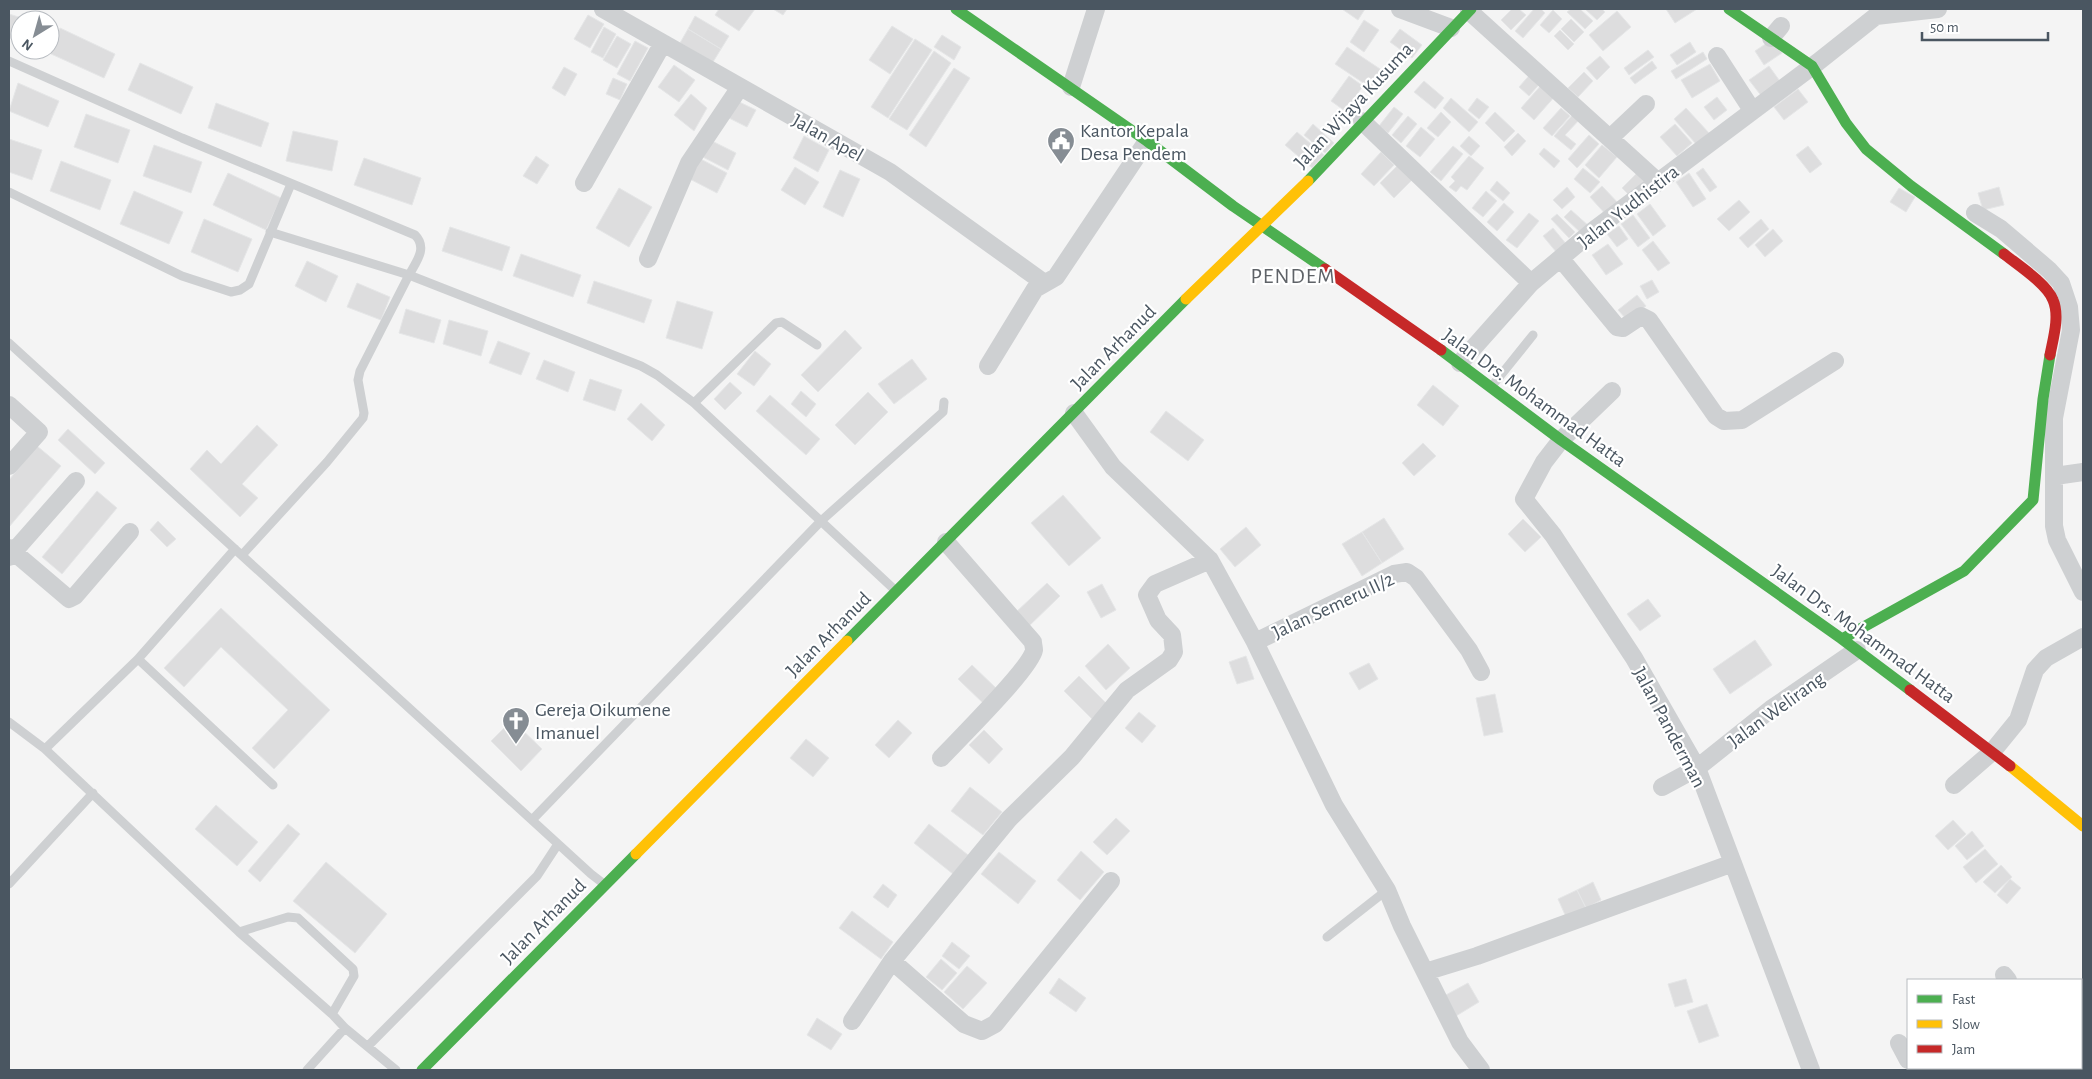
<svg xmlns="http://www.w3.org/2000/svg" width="2092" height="1079" viewBox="0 0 2092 1079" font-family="'Alegreya Sans',sans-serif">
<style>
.building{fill:#ddddde;stroke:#e5e6e7}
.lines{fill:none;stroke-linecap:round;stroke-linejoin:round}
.lane{stroke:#ced0d2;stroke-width:9}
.street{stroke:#ced0d2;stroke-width:18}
.fast{stroke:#4caf50;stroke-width:11}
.slow{stroke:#ffc107;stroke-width:11}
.jam{stroke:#c62828;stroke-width:11}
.labels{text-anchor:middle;stroke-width:4.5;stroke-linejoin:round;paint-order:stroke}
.street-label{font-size:20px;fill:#4a5661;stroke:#fff}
.poi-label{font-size:20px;fill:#4a5661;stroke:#fff;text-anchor:start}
.quarter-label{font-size:22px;letter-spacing:1px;fill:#5f6368;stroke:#fff}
</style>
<rect width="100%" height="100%" fill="#f4f4f4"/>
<path class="building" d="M719,9H755L739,31L715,15Z
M773,9H787L783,15Z
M1342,9H1365L1358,20Z
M1512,9H1519L1526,15L1511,30L1501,20Z
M1534,9H1541L1545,13L1523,38L1515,31Z
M1571,9H1580L1593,21L1585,29L1567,12Z
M1585,9H1602L1605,12L1597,20Z
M1666,9H1697L1675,23Z
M1553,10L1562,19L1549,33L1540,25Z
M1617,11L1631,27L1603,51L1589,35Z
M9,14L28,20H20V42L9,38Z
M588,15L604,24L590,48L574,39Z
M695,16L729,36L721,49L688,29Z
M1571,19L1584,32L1574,42L1561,29Z
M1364,20L1379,30L1364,52L1350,42Z
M892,26L913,39L890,74L869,60Z
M604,27L616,34L603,58L591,52Z
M60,28L115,54L104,78L49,53Z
M688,29L721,49L713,62L680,43Z
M1400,29L1422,45L1412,58L1390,42Z
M1560,30L1574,44L1568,50L1554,36Z
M942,35L961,47L954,60L934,47Z
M617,36L631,44L617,68L603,60Z
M915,39L932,50L888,118L871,107Z
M1773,39L1782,53L1764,65L1755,51Z
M635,41L648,48L630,81L617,74Z
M1690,42L1696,52L1677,65L1670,55Z
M1347,47L1383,71L1371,88L1335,64Z
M1648,50L1654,57L1629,75L1624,68Z
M934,51L951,63L907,130L889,119Z
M1703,52L1707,59L1676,79L1671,71Z
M1600,56L1610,67L1597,80L1586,68Z
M1652,61L1657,68L1635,84L1630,78Z
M140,63L193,87L181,114L128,90Z
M1710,64L1720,81L1692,98L1681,80Z
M674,65L695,80L679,102L658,87Z
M1769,66L1782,84L1763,98L1749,80Z
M564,67L577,74L565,96L552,88Z
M954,68L970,78L926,147L909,135Z
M1533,71L1543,80L1529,96L1519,87Z
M1584,72L1593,81L1578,97L1568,88Z
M1349,76L1363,86L1345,111L1331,101Z
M613,78L627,84L620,100L606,94Z
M1424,81L1444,98L1435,109L1414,92Z
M18,83L59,101L48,127L9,111Z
M1543,83L1556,95L1534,120L1521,108Z
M1798,89L1808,102L1784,120L1774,107Z
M691,94L707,108L694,131L674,115Z
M1717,97L1727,110L1714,120L1704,107Z
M1451,98L1478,122L1469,132L1443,108Z
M1477,98L1489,107L1479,119L1468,110Z
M733,99L756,110L747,127L725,116Z
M216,103L269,123L261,147L208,128Z
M1394,107L1403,114L1388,133L1379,126Z
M1561,108L1570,116L1552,136L1543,128Z
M1686,108L1709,133L1696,144L1674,119Z
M1441,112L1451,122L1438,137L1427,128Z
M1495,112L1515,131L1504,142L1485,123Z
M1575,112L1581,118L1565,135L1576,144L1571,150L1554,136Z
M86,114L130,130L118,163L74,147Z
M1408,116L1417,124L1401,143L1392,135Z
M1313,124L1334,143L1325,153L1304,135Z
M1675,124L1692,143L1677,156L1660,137Z
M1421,127L1435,139L1420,157L1406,146Z
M293,131L338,141L332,171L286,161Z
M1297,132L1324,155L1312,168L1285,145Z
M1518,133L1526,141L1512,156L1504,147Z
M1589,135L1599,144L1577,168L1568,159Z
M804,136L829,150L818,172L793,158Z
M1469,136L1480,146L1471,156L1460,146Z
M9,139L42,150L32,180L9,172Z
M708,139L736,153L728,170L699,155Z
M154,145L202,162L191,193L143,176Z
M1602,145L1617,157L1599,178L1585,165Z
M1453,146L1463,154L1441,181L1430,172Z
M1808,146L1822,164L1810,173L1796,155Z
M1544,148L1560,161L1554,168L1539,154Z
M1381,152L1394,165L1374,186L1361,174Z
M536,156L549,165L537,184L523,176Z
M695,156L727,173L717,193L684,176Z
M1469,156L1484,168L1467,190L1461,186L1456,192L1449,187L1455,181L1451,177Z
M364,158L421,178L412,205L354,185Z
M61,161L111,180L100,210L50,191Z
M1398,165L1412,180L1394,198L1380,183Z
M795,167L819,182L805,205L781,190Z
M1583,168L1600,182L1590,193L1574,179Z
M1703,168L1717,187L1710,192L1696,173Z
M840,170L860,179L843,217L823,207Z
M1639,171L1650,181L1632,198L1622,188Z
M228,173L281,198L266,230L213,205Z
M1689,173L1706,199L1693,207L1676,182Z
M1497,181L1510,193L1503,201L1490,190Z
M1602,186L1620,205L1608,217L1590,197Z
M1567,187L1575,197L1562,209L1553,200Z
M1999,187L2004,205L1983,210L1978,193Z
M619,188L652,207L629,247L596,228Z
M1899,188L1915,197L1906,212L1890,202Z
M134,191L183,212L169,244L120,224Z
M1486,191L1497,201L1483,217L1472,208Z
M1739,200L1750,212L1729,231L1717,219Z
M1504,203L1514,212L1497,231L1487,222Z
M1650,204L1666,226L1653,236L1637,214Z
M1571,210L1590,227L1583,235L1564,217Z
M1529,213L1539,221L1517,248L1506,240Z
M1557,214L1575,232L1569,238L1551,219Z
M1633,215L1650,238L1638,247L1621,224Z
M204,219L252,239L238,272L191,252Z
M1761,219L1769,229L1748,248L1739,238Z
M1619,226L1628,239L1617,247L1607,234Z
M450,227L510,247L502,271L442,251Z
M1553,228L1567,245L1557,253L1543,236Z
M1773,229L1783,241L1765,257L1755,245Z
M1653,241L1670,263L1658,271L1642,250Z
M1608,244L1623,264L1606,275L1592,255Z
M521,254L581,275L573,297L513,276Z
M307,261L338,276L326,302L295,286Z
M1652,280L1659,292L1647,299L1640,286Z
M594,281L652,300L644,323L587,303Z
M357,283L390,297L381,320L347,307Z
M1637,295L1646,306L1627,320L1618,310Z
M677,301L713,312L702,349L666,338Z
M406,309L441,320L434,343L399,333Z
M449,320L488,331L481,356L443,344Z
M845,330L862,348L818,392L801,375Z
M498,341L530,353L521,375L489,363Z
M755,351L771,364L754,386L737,374Z
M912,359L927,379L894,404L878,384Z
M544,360L575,372L568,392L536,379Z
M590,379L622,390L615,411L583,400Z
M730,382L742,393L725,410L714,399Z
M1433,385L1459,406L1443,426L1417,405Z
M801,391L816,404L806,417L791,404Z
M868,392L888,412L855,445L835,425Z
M770,395L820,439L806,455L756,411Z
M641,403L665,425L652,441L627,419Z
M1166,411L1204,440L1188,461L1150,432Z
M257,425L278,445L242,484L258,498L240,517L190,469L207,450L221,464Z
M68,429L105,463L95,474L58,440Z
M1423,443L1436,456L1414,476L1402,463Z
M37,446L61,466L9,527V480Z
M97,491L117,508L62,574L42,557Z
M1063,495L1101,538L1069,566L1031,523Z
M1384,518L1404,549L1382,563L1362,532Z
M1523,519L1541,537L1525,552L1508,534Z
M158,521L176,539L167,547L150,530Z
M1246,527L1261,545L1235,567L1220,549Z
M1362,532L1382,563L1362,576L1342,544Z
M1047,583L1060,596L1027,628L1014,614Z
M1102,584L1116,610L1101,618L1087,592Z
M1648,599L1661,616L1640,631L1627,614Z
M221,608L330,710L274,769L252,748L288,710L221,647L184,687L164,668Z
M1755,640L1772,665L1730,694L1713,669Z
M1108,644L1130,668L1106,690L1085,666Z
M1246,656L1254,679L1237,684L1229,662Z
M1369,663L1378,679L1359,690L1349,673Z
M972,665L998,690L985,705L958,679Z
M1079,676L1107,704L1092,719L1064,691Z
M1495,694L1503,732L1484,736L1476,698Z
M1139,712L1156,726L1142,743L1125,728Z
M512,720L542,749L521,771L491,741Z
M898,720L912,733L889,758L875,745Z
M984,730L1003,749L989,764L969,745Z
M806,739L829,758L813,777L790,758Z
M970,787L1002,812L983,835L951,811Z
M216,805L258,842L237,866L195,829Z
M1116,818L1130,831L1107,855L1093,842Z
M1953,820L1966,834L1948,850L1935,836Z
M288,824L300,834L260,882L248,871Z
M929,824L968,855L953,874L914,843Z
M1972,831L1984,846L1967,860L1955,846Z
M1985,849L1998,864L1976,883L1963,867Z
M1081,851L1104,872L1080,900L1057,880Z
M999,852L1036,881L1018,904L981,874Z
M326,862L387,914L355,953L293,901Z
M2001,865L2012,877L1995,893L1983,882Z
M2010,879L2021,888L2007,904L1997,895Z
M1593,882L1601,900L1586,908L1577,890Z
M883,884L897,895L888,908L873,897Z
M1577,890L1586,908L1566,917L1558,899Z
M852,911L893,942L881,959L839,928Z
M952,942L970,956L959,969L942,956Z
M941,959L957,973L942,990L926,977Z
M967,966L987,983L963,1009L944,992Z
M1059,978L1086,998L1076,1012L1049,993Z
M1686,979L1693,1002L1675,1007L1668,984Z
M1468,983L1479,1002L1456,1016L1444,996Z
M1707,1004L1719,1036L1699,1043L1687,1011Z
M817,1018L842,1034L831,1050L807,1035Z"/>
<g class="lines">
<path class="lane" d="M9,61L182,138L415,235C428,248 416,262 409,275L641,366L657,375L694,403L896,591
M9,192L182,276L231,292L240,290L249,284L291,184
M9,343L591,874L604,884
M1492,386L1533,335
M694,403L776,323L782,322L817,345
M242,555L327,462L363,418L364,413L358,380L360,371L409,275L270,232
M138,659L273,785
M9,722L45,749L239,932L332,1014L345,1028L396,1070
M45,749L138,659L235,549
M532,820L821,521L943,412L944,402
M9,884L93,793
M239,932L288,917L298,918L353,969L354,976L332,1014
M1327,937L1387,890
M368,1046L537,876L558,844
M307,1070L345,1028"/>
<path class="street" d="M603,9L890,172L1043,282
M1400,9L1451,28
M1469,11L1658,182
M1771,38L1781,26
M1717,56L1752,110
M1071,87L1096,9
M1362,121L1531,283
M1610,138L1646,104
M584,183L663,43
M1975,213L2001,229L2049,270L2061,283L2069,307L2071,330L2054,418V526L2057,540L2083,592
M648,259L689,163L740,87
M1561,259L1617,327L1623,328L1641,316L1649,320L1716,416L1724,421L1742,420L1835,361
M1460,363L1531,283L1594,230L1818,62L1876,16L1938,9
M988,366L1035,289L1056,277L1147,141
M1612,391L1561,440L1544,462L1524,499L1553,535L1634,658L1697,768L1811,1070
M9,405L39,432L9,466
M1074,413L1113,467L1210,560L1255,642L1334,805L1387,890L1402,926L1460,1042L1481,1070
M2055,476L2083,472
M9,548L69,599L75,596L130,532
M9,557L76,481
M1255,642L1394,574L1407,572L1416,578L1469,650L1481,672
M941,758C958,740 1031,668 1034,650C1034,647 1033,645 1033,642L946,542
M1954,785L1992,752L2018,720L2035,670L2046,658L2083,637
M1662,787L1697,768L1771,709L1857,650
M892,961L964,1024L982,1031L995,1024L1111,881
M1425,972L1477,956L1733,863
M2004,975L2008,980
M852,1021L892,961L1009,819L1072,757L1127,690L1169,660L1174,652L1172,635L1158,620L1147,595L1155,584L1210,560
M1899,1043L1908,1060
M2081,1057H2083
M2049,1070L2055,1068"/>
<path class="fast" d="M956,9L1147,141L1233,206L1325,269
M1729,9L1812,66L1846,123L1866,149L1911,186L2004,254
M1308,181L1471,9
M1441,350L1561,440L1842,639L1910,690
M1842,639L1964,571L2033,500L2043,399L2050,355
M847,641L1186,299
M422,1070L636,854"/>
<path class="slow" d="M1186,299L1308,181
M2010,766L2083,826
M636,854L847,641"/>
<path class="jam" d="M2004,254C2018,265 2047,284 2053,300C2060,316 2053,339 2050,355
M1325,269L1441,350
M1910,690L2010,766"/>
</g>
<defs>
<symbol id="civic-pin" viewBox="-11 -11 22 30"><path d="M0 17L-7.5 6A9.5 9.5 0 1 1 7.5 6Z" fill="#868d94" stroke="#fff"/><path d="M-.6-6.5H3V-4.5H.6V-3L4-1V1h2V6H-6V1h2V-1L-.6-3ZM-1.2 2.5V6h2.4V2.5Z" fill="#fff"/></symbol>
<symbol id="church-pin" viewBox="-11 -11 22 30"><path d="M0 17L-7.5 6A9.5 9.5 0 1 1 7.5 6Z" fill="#868d94" stroke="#fff"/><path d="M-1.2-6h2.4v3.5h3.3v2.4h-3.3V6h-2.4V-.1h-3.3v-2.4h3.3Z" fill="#fff"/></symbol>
</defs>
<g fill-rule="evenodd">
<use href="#civic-pin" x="1045" y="125" width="32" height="43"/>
<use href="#church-pin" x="500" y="705" width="32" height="43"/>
</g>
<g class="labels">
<g class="street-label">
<text transform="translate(1353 105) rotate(-47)" y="7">Jalan Wijaya Kusuma</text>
<text transform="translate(828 137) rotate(29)" y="7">Jalan Apel</text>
<text transform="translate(1628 206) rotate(-38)" y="7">Jalan Yudhistira</text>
<text transform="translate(1113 347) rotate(-45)" y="7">Jalan Arhanud</text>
<text transform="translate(1535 397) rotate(36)" y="7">Jalan Drs. Mohammad Hatta</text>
<text transform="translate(1333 605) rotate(-25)" y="7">Jalan Semeru II/2</text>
<text transform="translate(1864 633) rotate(36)" y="7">Jalan Drs. Mohammad Hatta</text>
<text transform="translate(828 634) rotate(-45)" y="7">Jalan Arhanud</text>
<text transform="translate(1776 709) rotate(-36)" y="7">Jalan Welirang</text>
<text transform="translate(1670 727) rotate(62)" y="7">Jalan Panderman</text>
<text transform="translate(543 921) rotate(-45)" y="7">Jalan Arhanud</text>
</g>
<g class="poi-label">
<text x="1080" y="137">Kantor Kepala<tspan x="1080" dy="23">Desa Pendem</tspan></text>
<text x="535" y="716">Gereja Oikumene<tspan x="535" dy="23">Imanuel</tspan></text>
</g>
<g class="quarter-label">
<text x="1293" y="283">PENDEM</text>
</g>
</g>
<rect width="2092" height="1079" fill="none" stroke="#4a5661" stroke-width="20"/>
<rect x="1907" y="979" width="175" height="90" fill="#ffffff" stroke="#b7bbc0"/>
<rect x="1917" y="995" width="25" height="8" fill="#4caf50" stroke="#b7bbc0"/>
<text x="1952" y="1004" font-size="15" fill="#4a5661">Fast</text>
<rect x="1917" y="1020" width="25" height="8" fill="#ffc107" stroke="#b7bbc0"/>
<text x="1952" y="1029" font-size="15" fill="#4a5661">Slow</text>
<rect x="1917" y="1045" width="25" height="8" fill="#c62828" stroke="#b7bbc0"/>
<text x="1952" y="1054" font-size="15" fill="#4a5661">Jam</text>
<g transform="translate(35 35) rotate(217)"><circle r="24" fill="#ffffff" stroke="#b7bbc0"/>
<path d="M0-4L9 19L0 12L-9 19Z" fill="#868d94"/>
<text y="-8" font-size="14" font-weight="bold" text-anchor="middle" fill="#4a5661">N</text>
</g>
<path d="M1922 32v8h126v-8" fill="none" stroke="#4a5661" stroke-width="2.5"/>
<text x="1930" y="32" font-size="15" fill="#4a5661" stroke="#ffffff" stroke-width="4" paint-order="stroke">50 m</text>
</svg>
